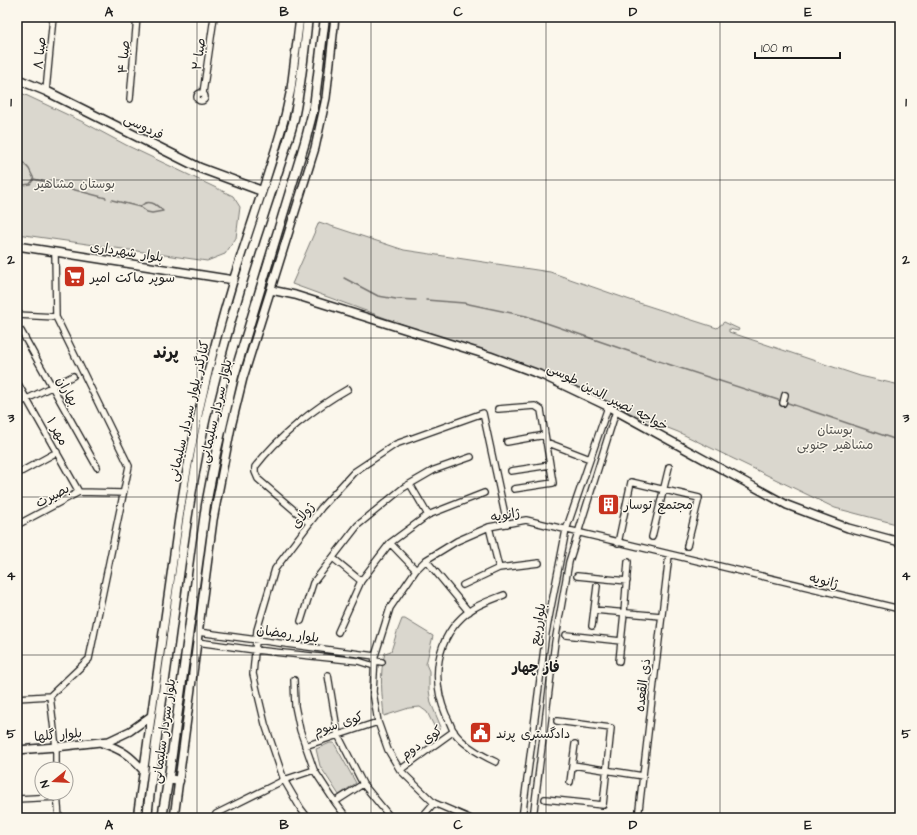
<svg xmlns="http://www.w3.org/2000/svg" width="917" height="835" viewBox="0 0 917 835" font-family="'Architects Daughter','Playpen Sans Arabic',sans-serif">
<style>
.green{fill:#dad7ce;stroke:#7b7a75}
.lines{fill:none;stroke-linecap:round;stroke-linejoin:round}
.stream{stroke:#74726e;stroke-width:1.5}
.minor-casing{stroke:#1c1c1c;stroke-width:8}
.tertiary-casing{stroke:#1c1c1c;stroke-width:10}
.secondary-casing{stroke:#1c1c1c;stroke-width:11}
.minor{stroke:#fbf7ec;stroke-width:5.5}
.tertiary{stroke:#fbf7ec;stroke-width:7}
.secondary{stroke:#fbf7ec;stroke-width:8}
.grid{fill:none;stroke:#1c1c1c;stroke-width:1;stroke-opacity:0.55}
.labels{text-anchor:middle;stroke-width:3;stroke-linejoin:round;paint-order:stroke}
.street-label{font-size:13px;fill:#1c1c1c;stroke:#fbf7ec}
.park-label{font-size:13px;fill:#555451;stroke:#fbf7ec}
.poi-label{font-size:13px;fill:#1c1c1c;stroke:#fbf7ec;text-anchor:start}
.neighbourhood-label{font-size:14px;font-weight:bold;fill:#1c1c1c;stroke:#fbf7ec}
.district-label{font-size:17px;font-weight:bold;fill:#1c1c1c;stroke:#fbf7ec}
.neatline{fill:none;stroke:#1c1c1c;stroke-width:1.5}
.grid-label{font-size:13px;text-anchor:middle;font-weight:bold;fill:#1c1c1c}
</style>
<rect width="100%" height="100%" fill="#fbf7ec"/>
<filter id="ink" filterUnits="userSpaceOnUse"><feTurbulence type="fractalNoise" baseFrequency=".025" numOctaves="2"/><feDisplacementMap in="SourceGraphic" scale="8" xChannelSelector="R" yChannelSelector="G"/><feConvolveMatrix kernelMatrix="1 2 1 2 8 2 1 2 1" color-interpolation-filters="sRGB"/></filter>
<g filter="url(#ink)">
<path class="green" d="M17,91L83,122L126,145L233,196L240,207L236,238L225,254L207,261L17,234Z
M319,222L404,250L550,272L633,301L717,328L724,322L739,329L738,331L729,329V332L860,376L900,385V525L835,508L678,432L443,339L292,284Z
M402,619H405L433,636L426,664L429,671V690L431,703L441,727L438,731L436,730L427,712L420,707L409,708L384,716C382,696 379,673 385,653L391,651L397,632Z
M330,743H334L356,783L339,795L320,766L316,749Z"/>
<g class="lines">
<path class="stream" d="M17,156L29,169L34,179L50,183
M56,185L106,198
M17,186L30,184L34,179
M112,200L140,207L147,212L152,213L163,211
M140,207C148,198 156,204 163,211
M344,278L378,296L396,299L416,300
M426,300L464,303L526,316L631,352L781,401
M785,402L900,441"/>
<defs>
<path id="minor" d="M46,91L53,17
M203,93L214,17
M197 97a4 4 0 1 1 8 0a4 4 0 1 1-8 0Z
M130,99L137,17
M17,315L56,317L55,252
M17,333L21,331L97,467
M17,382L79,492
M783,403L785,395
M17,404L73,376
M498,409L535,406L541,410L553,483L514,489
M507,442L545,435
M546,442L590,459
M511,471L550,465
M17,474L57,452
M410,484L428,515
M309,523L258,479L255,472V467C279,436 314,408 348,389
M17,525L79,492L123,493
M489,527L499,568
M652,537L669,467
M390,543L416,570
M618,543L631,482L699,498L687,546
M333,558L361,581
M426,560L469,612
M577,576L627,581
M463,585L499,568L539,563
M594,610L661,616
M301,621L313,583L358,525L403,488L434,470L471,457
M592,626L597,586
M198,632L375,656
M338,632L361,581L390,543L428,515L484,493
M566,635L621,641
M197,642L255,650L358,661L374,666
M375,661L382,662
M619,661L624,613L628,562
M328,675L338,735L363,784L391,818
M50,696L56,747V769
M17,698L50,696L89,659L129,466L56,317
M305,746L378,722
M496,762C481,755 464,746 454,732C451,727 449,720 446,715C431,679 435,638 468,612C478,604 491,600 504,595
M573,765L643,776
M314,770L335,802L347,818
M400,770L454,731
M570,782L575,744
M57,793L59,818
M17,799L57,797
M545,799L603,805L611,728L557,721
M335,802L363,784
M214,818L216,814L284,780L314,770L300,730L295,706L294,680
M308,818L301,809L284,780L265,724L253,674L257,630L275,569L321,508L354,472L396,444L483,413L507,524
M421,818L434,803
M438,818H439
M469,818L434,803L400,770L388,750L378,722L373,692L375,656L390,608L416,570L426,560L457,541L489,527L526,520L900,609
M522,818L546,633L566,530L608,407
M533,818L555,642L569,562L616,411
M638,818L669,555"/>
<path id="tertiary" d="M17,246L234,280
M271,290L295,295L490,356L544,376L607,406L787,505L848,528L900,542
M102,743C123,750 129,755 144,771
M17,750L56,747L109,741L130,731L151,716
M137,818L178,525C190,442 209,361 233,281C250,226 270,172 285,116L291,89L300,17
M174,818L213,520L231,427L243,378L315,148L326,98L335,17"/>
<path id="secondary" d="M17,79L46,91L200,168L262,191
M169,779L179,781
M147,818C153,759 162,701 170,643C181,561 191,479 210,399C225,338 243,277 263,217C273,186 284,155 293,123C301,88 304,52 308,17
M162,818L170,769L206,505L216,453L234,376L305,142L314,107L325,17"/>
</defs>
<use href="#minor" class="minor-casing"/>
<use href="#tertiary" class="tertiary-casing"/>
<use href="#secondary" class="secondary-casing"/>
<use href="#minor" class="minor"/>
<use href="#tertiary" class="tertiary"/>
<use href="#secondary" class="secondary"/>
</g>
</g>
<path class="grid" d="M197,17V818M371,17V818M546,17V818M720,17V818M17,180H900M17,338H900M17,497H900M17,655H900"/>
<defs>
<symbol id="supermarket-square" viewBox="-11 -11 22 22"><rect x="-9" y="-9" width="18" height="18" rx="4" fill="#c8321e" stroke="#fbf7ec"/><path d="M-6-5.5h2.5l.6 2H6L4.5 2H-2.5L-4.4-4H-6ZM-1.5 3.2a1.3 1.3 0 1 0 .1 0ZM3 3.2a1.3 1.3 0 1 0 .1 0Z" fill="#fff"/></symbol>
<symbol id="building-square" viewBox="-11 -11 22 22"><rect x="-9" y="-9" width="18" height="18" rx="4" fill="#c8321e" stroke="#fbf7ec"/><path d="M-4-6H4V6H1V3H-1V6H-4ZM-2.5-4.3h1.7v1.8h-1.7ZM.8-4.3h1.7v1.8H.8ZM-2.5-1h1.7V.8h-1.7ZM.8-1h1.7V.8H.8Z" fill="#fff"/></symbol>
<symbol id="civic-square" viewBox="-11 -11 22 22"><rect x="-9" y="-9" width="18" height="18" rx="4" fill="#c8321e" stroke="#fbf7ec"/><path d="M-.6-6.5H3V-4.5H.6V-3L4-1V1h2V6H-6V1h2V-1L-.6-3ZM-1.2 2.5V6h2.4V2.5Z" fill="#fff"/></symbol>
</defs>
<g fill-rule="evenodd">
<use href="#supermarket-square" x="62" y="264" width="25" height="25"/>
<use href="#building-square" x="596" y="492" width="25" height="25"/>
<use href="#civic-square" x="468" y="720" width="25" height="25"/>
</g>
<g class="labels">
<g class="street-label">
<text transform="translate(39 53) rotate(-84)" y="5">صبا ۸</text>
<text transform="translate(198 54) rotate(-82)" y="5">صبا ۲</text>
<text transform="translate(123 57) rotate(-85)" y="5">صبا ۴</text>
<text transform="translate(144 126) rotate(26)" y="5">فردوسی</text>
<text transform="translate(127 251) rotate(9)" y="5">بلوار شهرداری</text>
<text transform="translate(68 391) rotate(61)" y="5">بهاران</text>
<text transform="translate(608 396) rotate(27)" y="5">خواجه نصیر الدین طوسی</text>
<text transform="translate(188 411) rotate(-77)" y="5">کنارگذر بلوار سردار سلیمانی</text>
<text transform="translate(215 411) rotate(-77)" y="5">بلوار سردار سلیمانی</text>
<text transform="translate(58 431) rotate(61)" y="5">مهر ۱</text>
<text transform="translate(52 495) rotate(-28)" y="5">بصیرت</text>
<text transform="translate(505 514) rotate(-10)" y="5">ژانویه</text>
<text transform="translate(302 515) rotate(-52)" y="5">ژولای</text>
<text transform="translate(824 580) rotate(13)" y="5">ژانویه</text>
<text transform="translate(537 624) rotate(-80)" y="5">بلوارربیع</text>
<text transform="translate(288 633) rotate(8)" y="5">بلوار رمضان</text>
<text transform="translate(642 685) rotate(-83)" y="5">ذی القعده</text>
<text transform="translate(338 723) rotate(-18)" y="5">کوی سوم</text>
<text transform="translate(163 731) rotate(-82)" y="5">بلوار سردار سلیمانی</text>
<text transform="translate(58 734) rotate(-5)" y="5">بلوار گلها</text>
<text transform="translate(421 742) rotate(-36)" y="5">کوی دوم</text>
</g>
<g class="park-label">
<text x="75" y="188">بوستان مشاهیر</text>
<text x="835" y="434">بوستان<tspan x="835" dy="15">مشاهیر جنوبی</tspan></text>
</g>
<g class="poi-label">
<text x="90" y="282">سوپر ماکت امیر</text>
<text x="624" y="509">مجتمع توسار</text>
<text x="496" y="738">دادگستری پرند</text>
</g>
<g class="neighbourhood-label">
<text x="536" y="672">فاز چهار</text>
</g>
<g class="district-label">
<text x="166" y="358">پرند</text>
</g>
</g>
<rect width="917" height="835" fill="none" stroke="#fbf7ec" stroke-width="44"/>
<g transform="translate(54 781) rotate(252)"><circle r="19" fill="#fbf7ec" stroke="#a29f99"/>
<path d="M0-3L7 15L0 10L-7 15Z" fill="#c8321e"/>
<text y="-6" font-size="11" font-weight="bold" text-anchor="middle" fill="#1c1c1c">N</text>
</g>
<path d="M755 52v6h85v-6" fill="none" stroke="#1c1c1c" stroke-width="2"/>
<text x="761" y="52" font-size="12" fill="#1c1c1c" stroke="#fbf7ec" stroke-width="3" paint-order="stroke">100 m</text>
<rect x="22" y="22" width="873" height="791" class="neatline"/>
<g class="grid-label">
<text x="109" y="16">A</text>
<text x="284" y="16">B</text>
<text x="458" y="16">C</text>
<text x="633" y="16">D</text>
<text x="808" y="16">E</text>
<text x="11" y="106">1</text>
<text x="906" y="106">1</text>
<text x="11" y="264">2</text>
<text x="906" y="264">2</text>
<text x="11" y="422">3</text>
<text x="906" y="422">3</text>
<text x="11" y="580">4</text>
<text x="906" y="580">4</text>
<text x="11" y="738">5</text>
<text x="906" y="738">5</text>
<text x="109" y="829">A</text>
<text x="284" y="829">B</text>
<text x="458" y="829">C</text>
<text x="633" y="829">D</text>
<text x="808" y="829">E</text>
</g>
</svg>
